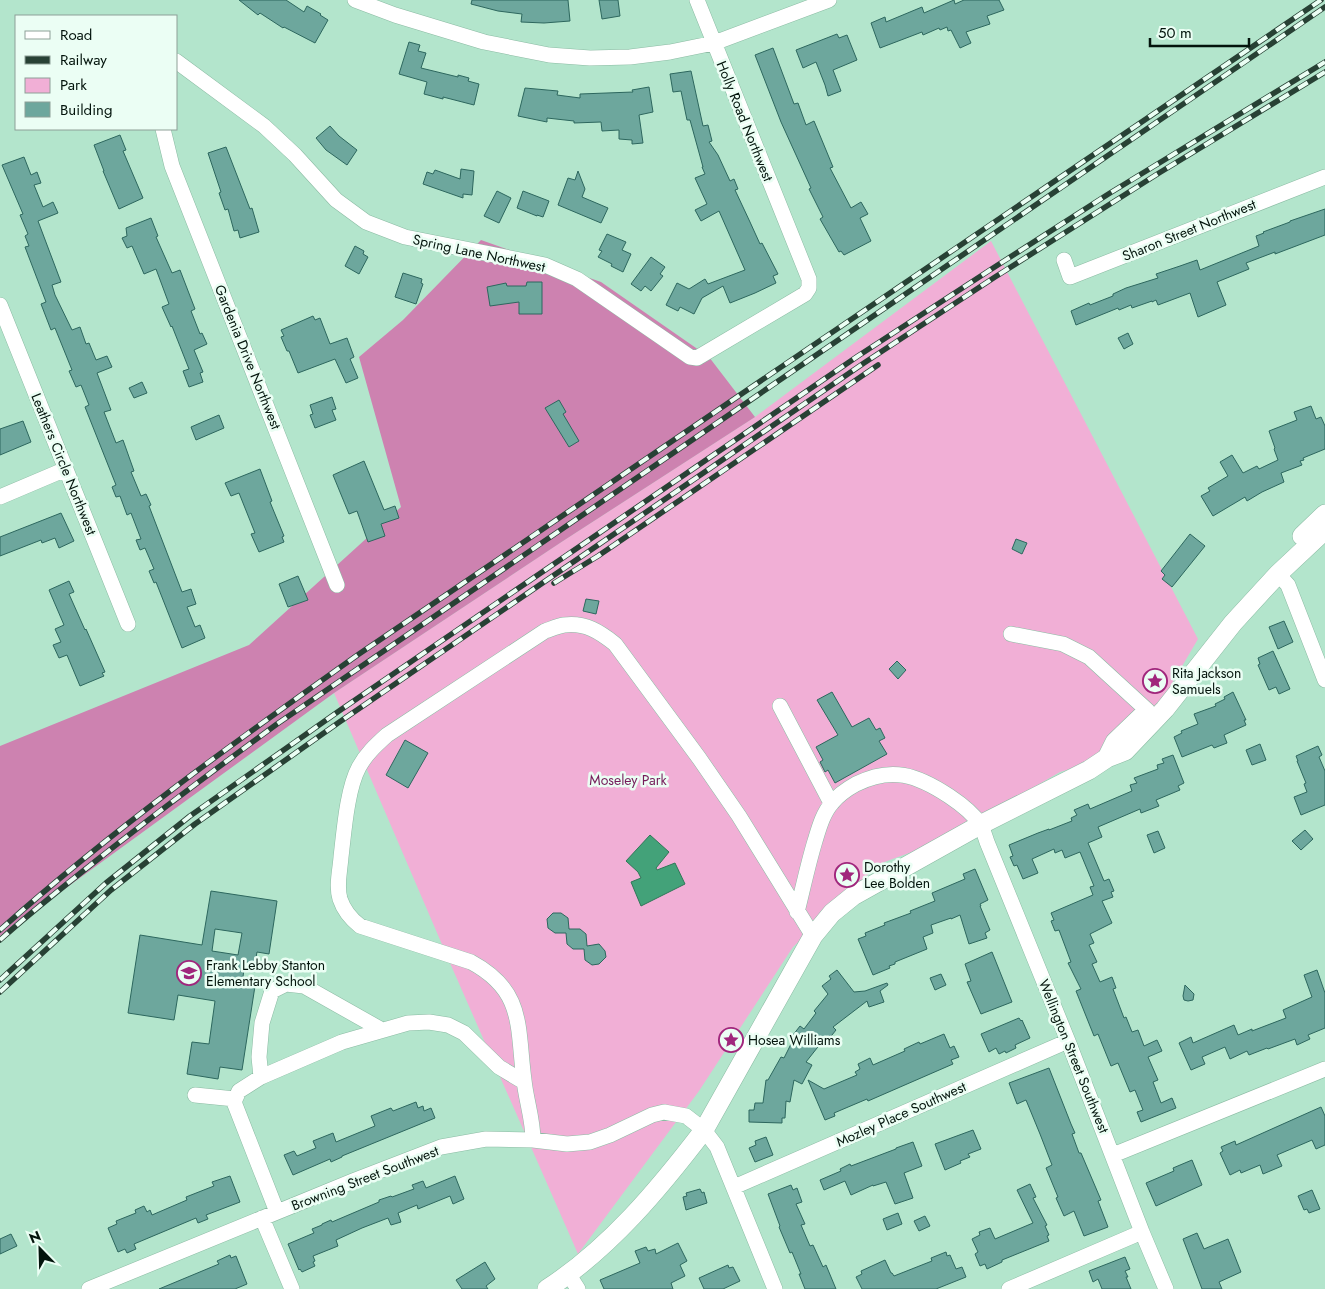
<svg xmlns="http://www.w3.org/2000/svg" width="1325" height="1289" viewBox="0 0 1325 1289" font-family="Jost,sans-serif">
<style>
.green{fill:#f1afd6}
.forest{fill:#cd82b0}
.water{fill:#43a279;stroke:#307758}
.building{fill:#6da79d;stroke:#2d675e;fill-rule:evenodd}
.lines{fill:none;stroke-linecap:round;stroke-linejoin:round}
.minor-casing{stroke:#8bbba3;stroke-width:16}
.major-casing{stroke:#8bbba3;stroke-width:20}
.minor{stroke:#fff;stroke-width:15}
.major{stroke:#fff;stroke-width:19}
.rail-casing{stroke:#284135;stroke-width:5.5}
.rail{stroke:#ebfef4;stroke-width:4;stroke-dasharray:11;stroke-linecap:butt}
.labels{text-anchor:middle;stroke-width:5;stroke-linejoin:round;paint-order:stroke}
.street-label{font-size:14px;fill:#03140c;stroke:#ebfef4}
.poi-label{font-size:14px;fill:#03140c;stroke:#ebfef4;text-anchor:start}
.park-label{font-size:14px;fill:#751c5a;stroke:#ebfef4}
</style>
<rect width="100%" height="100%" fill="#b3e5cc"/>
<path class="green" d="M991,241L1198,639L1133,750L1060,772L939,842L879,864L793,947L699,1091L578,1254L450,963L334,693L563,541L755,417Z"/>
<path class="forest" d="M481,240L601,282L709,357L755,417L563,541L334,693L0,936V746L249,645L401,507L359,357L403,320Z"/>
<path class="water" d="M650,835L669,852L656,868L657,870L675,863L685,884L641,906L631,882L641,878L638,872L626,861Z"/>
<path class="building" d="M239,0H286L304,12L307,6L321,14L320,15L328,20L315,43L284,27L283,28L260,13L258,15Z
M472,0H568L570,21L544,23L521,22L522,14L498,11L471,4Z
M599,0H618L620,16L602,19Z
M954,0L955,4L964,0H999L1004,10L987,16L990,24L966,32L971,43L960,48L951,30L948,31L947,27L940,30L939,28L923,35L922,32L880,48L871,23L885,17L886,22L922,7L924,13Z
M837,34L839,38L847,35L857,60L833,70L841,91L828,96L825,85L816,62L803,68L796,50Z
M409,42L420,45L418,51L426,53L421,68L458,77V75L469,78L468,81L479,84L474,105L443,97V99L424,94L427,82L399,74Z
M773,48L794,104L798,103L806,125L814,121L833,167L830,168L851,208L861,202L868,214L860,218L871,241L844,255L841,251L839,252L820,219L823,217L809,189L811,188L781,122L755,55Z
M691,71L703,126L708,125L712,141L709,142L718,155L730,181L734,179L738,189L735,190L750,222L760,244L762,243L778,274L773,276L776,283L755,293L730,303L723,286L702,298L694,314L680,307L678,311L666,305L677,283L689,289L705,279L708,284L745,270L719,211L701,221L695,210L707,204L695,178L705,174L702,167H703L690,120H687L681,91L673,92L670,74Z
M649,87L653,112L639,115L643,143L632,144V140L619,139V130L602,131L601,122L574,123V121L547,118V122L518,116L525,88L558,91L557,95L580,98V94L633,92L632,90Z
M330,126L339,136L357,150L347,165L326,150L316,138Z
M120,135L126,150L123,151L143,198L119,209L103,171H104L94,145Z
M226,147L250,209L252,208L259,232L240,238L238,230L234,231L228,209L225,210L219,193L221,192L208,153Z
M24,157L31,175L37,172L41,183L34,185L43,207L53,202L58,213L38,221L61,282L52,285L55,295L72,330L80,327L86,344L89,343L96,360L107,356L112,367L97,373L111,410L104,412L116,443L123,440L134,471L131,472L141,496L146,494L151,505L149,506L182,592L191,589L196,604L187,607L195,627L200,625L205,638L182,648L156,582L154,583L149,571L154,569L145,548L140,550L136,540L141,539L131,513L127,515L120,496L116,497L112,487L116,485L85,407L89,405L81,385L76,387L69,371L72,370L55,328L51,330L41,304L46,302L25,247L29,246L25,236L28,234L20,215L23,214L2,165Z
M461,169L474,171L472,195L463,194V198L423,184L427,172L433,174L435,170L460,179Z
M578,171L585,189L582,197L608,208L601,223L558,205L568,178L575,180Z
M497,191L511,198L499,223L484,216Z
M523,191L549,201L543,217L537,215V216L517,208Z
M1325,209V235L1275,254V252L1246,263L1249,269L1217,282L1226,305L1198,317L1190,293L1158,305L1156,300L1152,302V301L1132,308L1131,305L1119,310L1118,308L1076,325L1071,311L1089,303L1090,305L1113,296V294L1126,288L1158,278L1156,274L1180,266L1197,260L1200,270L1259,246L1256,236L1264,233L1263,232L1290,222V221Z
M151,218L158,236L156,237L172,273L180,270L195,309L191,311L200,334L202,333L207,344L194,350L203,372L200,373L203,382L189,387L183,371L189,369L172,326L171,327L162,307L169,304L156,269L144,274L132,246L127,248L122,238L127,236L126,228Z
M607,234L626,242L622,250L631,254L623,272L611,266L612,264L598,257L602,251L599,250Z
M355,246L364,251L363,254L368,257L359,274L345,266Z
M651,257L665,267L660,274L663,276L651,291L645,286L641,291L631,284Z
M403,273L422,279L421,283L423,284L416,304L395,297Z
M527,282H542V314H519V302L490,306L487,287L506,283L507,286H526Z
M313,316L315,320L320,318L330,344L347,338L354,357L350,359L358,378L346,383L335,359L298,373L289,351H287L281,337L284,336L281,330Z
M1128,333L1133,344L1124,349L1118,338Z
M142,382L147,393L134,398L129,388Z
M332,397L336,409L332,410L336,420L315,428L310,415L313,414L310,405Z
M559,400L566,412L563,414L579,441L569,447L545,408Z
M1311,406L1316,419L1321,417L1325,426V449L1303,458L1304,460L1300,461L1302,465L1281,473L1284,482L1262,492L1247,501L1245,497L1213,516L1201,496L1210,491L1208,488L1228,476L1220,462L1232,455L1243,473L1257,466L1259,469L1278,460L1274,449L1275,448L1269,431L1297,420L1294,412Z
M219,415L224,428L196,440L191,427Z
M23,421L31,442L0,455V429Z
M364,461L384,510L395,506L399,518L381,524L385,536L368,542L357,511L349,514L333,475Z
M260,469L272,501L270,502L284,536L282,537L284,542L259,552L251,534L255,533L239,493L231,496L225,483Z
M61,513L74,541L59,548L55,538L42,543L41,540L0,556V537Z
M1190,534L1205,546L1172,587L1162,579L1165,575L1161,571Z
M1016,539L1027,543L1022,554L1012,549Z
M298,576L308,600L288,607L279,584Z
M69,581L74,592L69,594L85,630L86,629L105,672L102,673L104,676L80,686L67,655L59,658L53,645L61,642L55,629L64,625L49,590Z
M586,599L599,601L596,614L583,611Z
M1284,621L1293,642L1278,649L1269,627Z
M1273,651L1290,689L1279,694L1276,687L1269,690L1258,665L1260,664L1258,658Z
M897,661L906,670L898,679L889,669Z
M832,692L852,727L869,718L876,730L880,728L885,738L879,741L887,754L835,783L828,770L825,772L820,762L823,760L816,747L838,735L817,700Z
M1233,692L1246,720H1244L1246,725L1224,735L1227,743L1214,748L1212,745L1182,757L1174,737L1182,733L1181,731L1198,724L1194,714L1216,706L1215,704L1225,699L1224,697Z
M405,740L428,753L408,788L386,775Z
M1260,744L1266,760L1252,765L1246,750Z
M1318,746L1322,755L1319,757L1325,771V805L1301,815L1294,797L1307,792L1304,784L1306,783L1297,761H1298L1296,756Z
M1173,755L1184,783L1178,786L1180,790L1156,800L1159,806L1141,813L1140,809L1098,827L1102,837L1088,843L1104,881L1109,879L1114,891L1111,892L1113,897L1102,901L1112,923L1090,934L1094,943L1089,945L1097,962L1092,964L1100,982L1112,977L1116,988L1113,989L1124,1018L1126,1017L1132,1032L1138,1030L1144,1046L1157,1040L1162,1051L1148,1057L1158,1080L1153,1082L1161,1103L1172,1098L1176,1108L1141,1122L1137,1112L1143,1110L1135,1090L1130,1092L1118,1063L1111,1066L1098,1034L1094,1036L1076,991L1081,989L1068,963L1071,962L1059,930L1055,931L1051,921L1054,920L1051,913L1093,895L1090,887L1094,886L1080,852L1065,858L1062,850L1055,853L1054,849L1032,859L1038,873L1023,879L1017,865L1014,866L1010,857L1013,856L1009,845L1038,833L1049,829V830L1072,821L1071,818L1077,815L1074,810L1088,804L1090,809L1132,791L1130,785L1137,783L1134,778L1158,769L1157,765L1164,763L1162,759Z
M1305,830L1313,839L1301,850L1292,841Z
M1158,831L1165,848L1154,853L1147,835Z
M975,869L988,900L980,904L981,906H980L990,930L985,933L987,938L969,944L960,915L951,919V918L931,925L933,933L923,937L927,949L895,962V964L889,966L890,968L873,975L858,939L866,936L865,933L885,925L884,923L911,913L910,911L935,901L932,893L965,879L963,874Z
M211,891L277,901L269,954L257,952L255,963L245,962L242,984L255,986L242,1070L220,1067L218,1079L187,1074L192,1042L209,1044L215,1001L178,995L174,1020L128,1013L140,935L202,945ZM215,929L242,933L238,955L212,951Z
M553,913H561L568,918L569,929H580L586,934L587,946L599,944L605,951L606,957L599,964L592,965L585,960L584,949H573L567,944L566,933H555L548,928L547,919Z
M992,952L1012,1002L981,1014L967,982L971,981L965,964Z
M837,970L854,992L865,991L887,983L888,985L880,991L884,1002L869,1007L867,1001L833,1027L836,1030L824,1045L821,1043L806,1062L812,1065L802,1084L794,1080L790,1102L786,1101L785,1118H782V1123L749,1122V1110H754L755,1103H763L766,1080H768L781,1057L784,1058L795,1036L793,1035L800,1026L804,1029L816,1013L814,1011L828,994L822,986L831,979L829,976Z
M1317,970L1325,993V1028L1308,1035L1310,1039L1297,1045L1295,1039L1268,1049L1267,1048L1249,1055L1247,1051L1230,1059L1225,1047L1202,1057L1205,1064L1191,1070L1179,1043L1191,1037L1193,1043L1234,1025L1238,1035L1252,1029V1031L1286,1018L1283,1010L1312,997L1304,975Z
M941,974L946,985L935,990L930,978Z
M1185,985L1194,994L1193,1000L1188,1001L1184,1000L1183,996Z
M1019,1018L1021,1021L1022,1020L1030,1038L1015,1045L1016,1048L1006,1053L1005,1051L999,1054L996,1048L989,1052L981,1034Z
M944,1034L950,1048L954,1046L959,1057L951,1060L953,1064L868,1101L867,1099L834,1113L835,1116L825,1120L808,1080L824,1089L857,1075L855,1072L860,1069L858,1064L870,1058L873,1065L905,1051L904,1049L919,1042L920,1044Z
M1049,1068L1071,1124L1075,1133L1072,1134L1079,1153H1081L1101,1200L1098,1201L1108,1227L1084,1236L1074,1211L1064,1216L1056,1198L1058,1197L1046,1168L1052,1165L1040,1134L1026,1100L1017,1104L1009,1083Z
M416,1102L418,1108L423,1106L424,1111L431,1108L435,1118L342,1156V1157L331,1162L330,1159L293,1175L284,1155L294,1151L297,1156L316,1148L313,1141L333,1133L336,1142L375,1126L371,1116L391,1108L393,1111Z
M1321,1107L1325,1116V1145L1316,1149L1312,1140L1277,1155L1282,1166L1263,1174L1260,1165L1241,1173L1240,1170L1230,1175L1220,1153L1223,1151L1221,1147L1235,1141L1236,1145Z
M973,1130L981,1149L968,1154L970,1157L960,1161L961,1163L945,1170L935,1144Z
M766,1137L773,1155L755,1162L749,1148L756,1145L755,1141Z
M913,1142L922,1166L904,1173L913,1198L895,1204L886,1182L873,1186V1185L851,1195L845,1181L824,1190L820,1180L841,1171L840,1169L850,1164L851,1166L896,1149V1148Z
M1192,1160L1202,1185L1156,1206L1146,1183L1174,1171L1173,1168Z
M230,1176L240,1202L206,1215L208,1219L198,1223L196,1218L134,1244L136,1249L127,1253L125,1249L118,1252L108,1228L117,1224L116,1221L136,1213L135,1210L144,1206L147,1212L150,1210L152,1215L187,1200L186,1197L214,1186L212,1182Z
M455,1176L464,1199L453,1204L450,1196L418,1209L417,1205L398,1213L401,1222L391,1225L388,1218L362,1228L336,1240L338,1246L313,1256L315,1261L313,1262L315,1266L302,1272L300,1269L299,1270L288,1244L314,1233L312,1229L322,1225V1224L331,1220L332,1222L379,1202V1200L391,1196L392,1197L414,1189L412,1185L423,1181L426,1188Z
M1030,1184L1036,1197L1033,1198L1047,1225L1045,1226L1049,1235L1047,1236L1049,1241L1002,1260V1262L987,1269L985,1264L980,1266L975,1254L978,1252L972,1239L980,1235L979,1232L990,1228L995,1239L1033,1223L1017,1190Z
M791,1185L793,1190L797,1188L802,1202L796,1204L805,1224L801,1225L810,1246L813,1245L823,1267L826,1265L836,1289H805L799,1274H801L792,1252L790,1253L779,1227L780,1226L768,1194Z
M700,1189L702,1193L704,1192L707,1203L686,1210L683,1197L687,1196L686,1193Z
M1312,1190L1320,1209L1309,1213L1307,1209L1304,1210L1298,1196Z
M898,1213L902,1224L887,1230L883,1219Z
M925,1216L930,1226L919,1231L914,1221Z
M1197,1233L1204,1249L1228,1239L1241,1272L1219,1282L1222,1289H1202L1183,1239Z
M11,1234L17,1246L0,1254V1239Z
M678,1243L687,1261L680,1265L685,1276L671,1283L673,1289H604L600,1280L640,1263L635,1251L646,1247L648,1251L655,1249L656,1254Z
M946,1252L947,1256L950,1255L956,1269L962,1267L966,1277L936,1289H862L856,1277L862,1274L861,1271L885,1260L891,1273H892L894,1276L932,1261L931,1258Z
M230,1255L231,1258L236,1256L247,1284L235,1289H159L219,1264L217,1261Z
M1125,1257L1130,1269L1125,1271L1128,1277H1126L1131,1289H1102L1098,1279L1093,1282L1089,1271Z
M485,1262L495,1279L486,1286L488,1289H462L456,1280Z
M728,1265L729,1268L733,1267L740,1281L723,1289H704L699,1278Z"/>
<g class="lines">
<defs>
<path id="minor" d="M355,0L395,15L484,42L549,55L590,58L630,57L670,52L714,43L829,0
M176,61L264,126L295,155L336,200L366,222L405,237L545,265L577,279L690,357L697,358L805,294L809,288V279L697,0
M163,129L172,166L337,585
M1064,260L1070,277L1325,177
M0,305L128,624
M0,497L66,469
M1278,574L1288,585L1325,680
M1011,634L1063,644L1089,657L1148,711
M780,706L831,803
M797,912C803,888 808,864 815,841C819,828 823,813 832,803C839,794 847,789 856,784C892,766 917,775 949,796C961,804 972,812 980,824C983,829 985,836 987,842L1068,1041L1142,1232L1166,1289
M261,1077L259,1057L262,1023L272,991L286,984L304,986L382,1030
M195,1095L235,1099
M533,1140C533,1119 526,1100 524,1080C517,1027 525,991 471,962L360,926C351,919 344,911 340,899C336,886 340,871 341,857C344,832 347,789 359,767C366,754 376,745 387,735L545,631C551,629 558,626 564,625C585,622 600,632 615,644L699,758L739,816L813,936
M1113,1155L1325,1069
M734,1187L1068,1041
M277,1212L234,1102L239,1091L261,1077L342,1042L408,1023L429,1022L448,1025L464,1033L499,1067L524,1082
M262,1218L292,1289
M569,1275L578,1289
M89,1289L353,1181L441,1147L486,1139L533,1140L567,1144L590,1142L610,1135L652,1115L664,1112L686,1116L704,1130L717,1147L775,1289
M1009,1289L1142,1232"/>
<path id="major" d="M1302,536L1325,514
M1107,758L1115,742L1141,717
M547,1289C610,1248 659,1189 704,1130L813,936L832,913L853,896L980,825L1089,770L1107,758L1125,751L1165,709L1233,623L1278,574L1325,530"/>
</defs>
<use href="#minor" class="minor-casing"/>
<use href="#major" class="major-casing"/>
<use href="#minor" class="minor"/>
<use href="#major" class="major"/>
<defs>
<path id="rail" d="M554,583L598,556L878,365
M0,930C113,829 236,741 359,654L1321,0
M0,940C31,912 64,886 97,860C156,813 217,768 277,724L1325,7
M0,980L106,883L190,816L339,711L858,356L990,270L1110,193L1325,62
M0,992L111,890L195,824L338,723L864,363L995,277L1159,173L1325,72"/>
</defs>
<use href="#rail" class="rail-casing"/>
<use href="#rail" class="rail"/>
</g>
<defs>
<symbol id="sight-ring" viewBox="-11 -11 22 22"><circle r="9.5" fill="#ebfef4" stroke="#a0267c" stroke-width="1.5"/><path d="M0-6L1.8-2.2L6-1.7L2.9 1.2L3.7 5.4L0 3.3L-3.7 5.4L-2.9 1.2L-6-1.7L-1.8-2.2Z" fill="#a0267c"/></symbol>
<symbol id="school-ring" viewBox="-11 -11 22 22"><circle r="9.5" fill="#ebfef4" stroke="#a0267c" stroke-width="1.5"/><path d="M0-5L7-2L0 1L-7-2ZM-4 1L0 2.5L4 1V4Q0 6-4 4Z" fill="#a0267c"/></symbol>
</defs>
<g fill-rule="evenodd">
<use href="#sight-ring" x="1141" y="667" width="28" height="28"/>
<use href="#sight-ring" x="833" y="861" width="28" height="28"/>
<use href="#school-ring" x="175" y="959" width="28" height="28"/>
<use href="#sight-ring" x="717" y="1026" width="28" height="28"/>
</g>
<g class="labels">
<g class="street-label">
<text transform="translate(745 121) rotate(68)" y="5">Holly Road Northwest</text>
<text transform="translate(1189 230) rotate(-22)" y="5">Sharon Street Northwest</text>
<text transform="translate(479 253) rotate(12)" y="5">Spring Lane Northwest</text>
<text transform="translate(248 357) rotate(68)" y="5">Gardenia Drive Northwest</text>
<text transform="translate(64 464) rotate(68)" y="5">Leathers Circle Northwest</text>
<text transform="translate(1074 1056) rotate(68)" y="5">Wellington Street Southwest</text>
<text transform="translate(901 1114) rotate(-24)" y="5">Mozley Place Southwest</text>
<text transform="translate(365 1178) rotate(-21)" y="5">Browning Street Southwest</text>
</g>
<g class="poi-label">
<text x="1172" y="678">Rita Jackson<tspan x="1172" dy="16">Samuels</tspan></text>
<text x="864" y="872">Dorothy<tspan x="864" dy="16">Lee Bolden</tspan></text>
<text x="206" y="970">Frank Lebby Stanton<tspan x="206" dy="16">Elementary School</tspan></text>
<text x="748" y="1045">Hosea Williams</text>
</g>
<g class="park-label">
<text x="628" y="785">Moseley Park</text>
</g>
</g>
<rect x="15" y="15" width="162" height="115" fill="#ebfef4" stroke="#8ea097"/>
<rect x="25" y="31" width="25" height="8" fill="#ffffff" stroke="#8ea097"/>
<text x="60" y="40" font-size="15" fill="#03140c">Road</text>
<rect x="25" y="56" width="25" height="8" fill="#284135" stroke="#8ea097"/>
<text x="60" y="65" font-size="15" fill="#03140c">Railway</text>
<rect x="25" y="78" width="25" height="15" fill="#f1afd6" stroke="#8ea097"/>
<text x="60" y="90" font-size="15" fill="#03140c">Park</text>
<rect x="25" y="102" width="25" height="15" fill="#6da79d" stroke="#8ea097"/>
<text x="60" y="115" font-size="15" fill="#03140c">Building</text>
<g transform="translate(40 1249) rotate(337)" stroke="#ebfef4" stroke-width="4" paint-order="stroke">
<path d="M0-4L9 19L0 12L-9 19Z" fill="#03140c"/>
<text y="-8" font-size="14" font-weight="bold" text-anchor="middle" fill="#03140c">N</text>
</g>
<path d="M1150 38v8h99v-8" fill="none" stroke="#03140c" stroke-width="2.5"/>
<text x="1158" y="38" font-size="15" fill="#03140c" stroke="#ebfef4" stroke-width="4" paint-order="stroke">50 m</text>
</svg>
